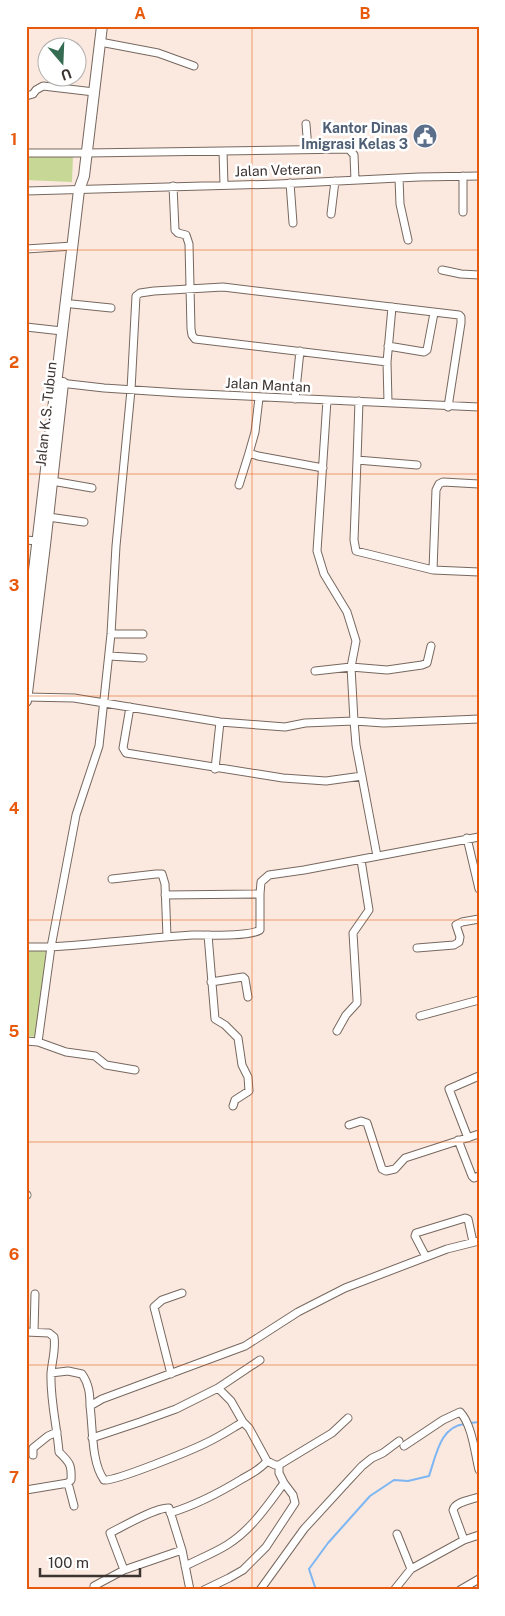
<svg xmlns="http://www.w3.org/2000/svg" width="505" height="1616" viewBox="0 0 505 1616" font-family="'Public Sans',sans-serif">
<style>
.green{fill:#c6d796}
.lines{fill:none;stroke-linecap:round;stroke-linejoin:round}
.stream{stroke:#7db6f3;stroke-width:2}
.minor-casing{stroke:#77685f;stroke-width:9}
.highway-casing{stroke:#77685f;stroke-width:12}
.minor{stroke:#fff;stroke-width:7}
.highway{stroke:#fff;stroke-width:10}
.grid{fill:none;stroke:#e8590c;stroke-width:1;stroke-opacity:0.55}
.labels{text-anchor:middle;stroke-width:5;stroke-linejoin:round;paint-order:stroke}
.service-label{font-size:14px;font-weight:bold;fill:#4e5e75;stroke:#fff;text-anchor:end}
.street-label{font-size:14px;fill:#3b3430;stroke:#fff}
.neatline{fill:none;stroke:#e8590c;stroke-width:2}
.grid-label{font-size:16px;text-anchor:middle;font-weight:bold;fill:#e8590c}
</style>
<rect width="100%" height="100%" fill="#fbe9df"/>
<path class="green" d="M27,155L73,156L72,182L26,180Z
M26,950L46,951L37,1037L26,1036Z"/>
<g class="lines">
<path class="stream" d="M470,1423L479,1422
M316,1590L309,1569L328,1543L370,1496L394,1480L408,1481L429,1476C436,1456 440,1426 465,1424"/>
<defs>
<path id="minor" d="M100,42L158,53L194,66
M26,96L33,94L36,90L43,86L94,92
M306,124L308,149
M223,151L224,185
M26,153H87L349,149L354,155L355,180
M399,178L400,204L408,240
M290,183L293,223
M173,186L175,230L178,233L186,235L189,244L191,329L192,335L195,339L387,362L392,307
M26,191L278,184L419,177L479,176
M463,212V176
M331,214L335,181
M26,249L73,246
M442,270L461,274L479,275
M72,304L111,308
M26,327L62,331
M388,346L424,352L427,350L434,313
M387,362L388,402
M60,383L104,388L180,393L479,407
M259,398L255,432L249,453L258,456L323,468
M295,399L300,351
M327,400L317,551L324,574L347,612L356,641L351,667L354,721L356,745L377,856
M359,401L357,460L417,465
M448,407L461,323V317L459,315L223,287L154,291L140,293L136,296L131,390L116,546L111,634L99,746L76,815L51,947C98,944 145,938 192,935C208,935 248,937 260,930V894L261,882L269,875L304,870L479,837
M357,460L354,540L356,551L433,570
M52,481L92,488
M479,484L443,482L439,484L436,490L433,570L479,572
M239,485L249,453
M48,517L84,522
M26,540L37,541
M111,634H143
M109,656L143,658
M315,671L351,667L387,670L422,665L427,663L431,646
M26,697L74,698L220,722L285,727L305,723L354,721L384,723L479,719
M130,707L123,748L126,753L283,778L326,781L362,776
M215,769L220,722
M467,838L479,889
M112,879L156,874H162L165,884L167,937
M165,895L260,894
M208,935L215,1019L225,1025L238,1038L242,1065L248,1077L249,1091L235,1100L233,1106
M26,947H51L38,1042L26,1041
M417,948L454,945L459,942L460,937L456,925L462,922L479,919
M211,982L243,977L245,979L248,997
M420,1016L479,1000
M337,1031L346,1015L357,1003V999L353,933L369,910L361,860
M38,1042L66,1052L95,1056L106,1065L135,1070
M349,1125L361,1121L367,1123L382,1169L386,1171L395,1169L405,1158L479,1134
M468,1138L449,1089L479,1076
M458,1140L472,1176L474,1178L479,1176
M26,1194L27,1195
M426,1257L415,1236L416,1233L465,1218L468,1219L473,1242
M26,1332L49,1333L54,1337C56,1349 52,1361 51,1373C50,1400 57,1426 59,1452C69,1462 72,1464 71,1480L68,1483L26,1490
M34,1332L35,1294
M51,1373L68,1371L82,1374C89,1384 90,1394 90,1406L102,1399L245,1346L298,1312L345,1288L447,1249L479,1241
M171,1374L154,1307L162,1300L182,1293
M218,1388L260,1360
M90,1406C93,1427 91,1462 104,1480C114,1482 192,1450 206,1443C219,1437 231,1429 243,1422L249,1428L267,1461
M92,1438L140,1422L176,1409L218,1388L231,1401L243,1422
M404,1446L443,1420L460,1412C472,1424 475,1454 479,1470
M33,1455V1448L48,1436L57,1432
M279,1465L332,1433L348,1418
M68,1483L74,1506
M170,1513C196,1505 219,1493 242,1479C251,1474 261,1469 267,1461L275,1465H279V1473L284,1483C267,1506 251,1530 227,1545C214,1553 199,1559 185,1566
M397,1534L411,1569
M464,1540L453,1510C455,1502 470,1500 479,1497
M124,1570L110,1533C122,1527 156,1507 169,1508L182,1550L190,1590
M94,1586L124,1570L182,1550
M395,1589L411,1569L464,1540L479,1535
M204,1590L229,1578L243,1570L266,1547L295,1503L293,1495L284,1483
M260,1590L304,1529L349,1480L362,1466L372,1458L383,1453L399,1441
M460,1590L479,1579"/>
<path id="highway" d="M26,638L79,190L84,176L102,26
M26,701L45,545L63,383"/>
</defs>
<use href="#minor" class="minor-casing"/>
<use href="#highway" class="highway-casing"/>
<use href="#minor" class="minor"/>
<use href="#highway" class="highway"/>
</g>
<path class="grid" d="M252,26V1590M26,250H479M26,474H479M26,696H479M26,920H479M26,1142H479M26,1365H479"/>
<defs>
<symbol id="civic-disc" viewBox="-11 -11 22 22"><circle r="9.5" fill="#5c6f8a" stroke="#fff"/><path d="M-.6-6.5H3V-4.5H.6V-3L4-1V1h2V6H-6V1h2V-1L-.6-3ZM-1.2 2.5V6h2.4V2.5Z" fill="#fff"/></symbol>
</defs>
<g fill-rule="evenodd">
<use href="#civic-disc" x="411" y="122" width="28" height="28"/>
</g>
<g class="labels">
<g class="service-label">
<text x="408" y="133">Kantor Dinas<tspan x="408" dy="16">Imigrasi Kelas 3</tspan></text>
</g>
<g class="street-label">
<text transform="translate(278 170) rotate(-2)" y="5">Jalan Veteran</text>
<text transform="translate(268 385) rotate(3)" y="5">Jalan Mantan</text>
<text transform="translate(46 414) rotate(-84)" y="5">Jalan K.S. Tubun</text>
</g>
</g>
<rect width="505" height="1616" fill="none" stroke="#ffffff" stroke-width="55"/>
<g transform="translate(62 62) rotate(161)"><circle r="24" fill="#ffffff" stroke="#b1aeac"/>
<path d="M0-4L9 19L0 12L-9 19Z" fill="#346b52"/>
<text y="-8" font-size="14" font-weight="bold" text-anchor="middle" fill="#3b3430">U</text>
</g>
<path d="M40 1568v8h100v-8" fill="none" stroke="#3b3430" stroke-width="2.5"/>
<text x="48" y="1568" font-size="15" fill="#3b3430" stroke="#ffffff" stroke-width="4" paint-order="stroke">100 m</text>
<rect x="28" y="28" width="450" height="1560" class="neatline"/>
<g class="grid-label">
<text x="140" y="19">A</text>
<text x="365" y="19">B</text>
<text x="14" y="145">1</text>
<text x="14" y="368">2</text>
<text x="14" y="591">3</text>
<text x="14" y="814">4</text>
<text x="14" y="1037">5</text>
<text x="14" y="1260">6</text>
<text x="14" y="1483">7</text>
</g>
</svg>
